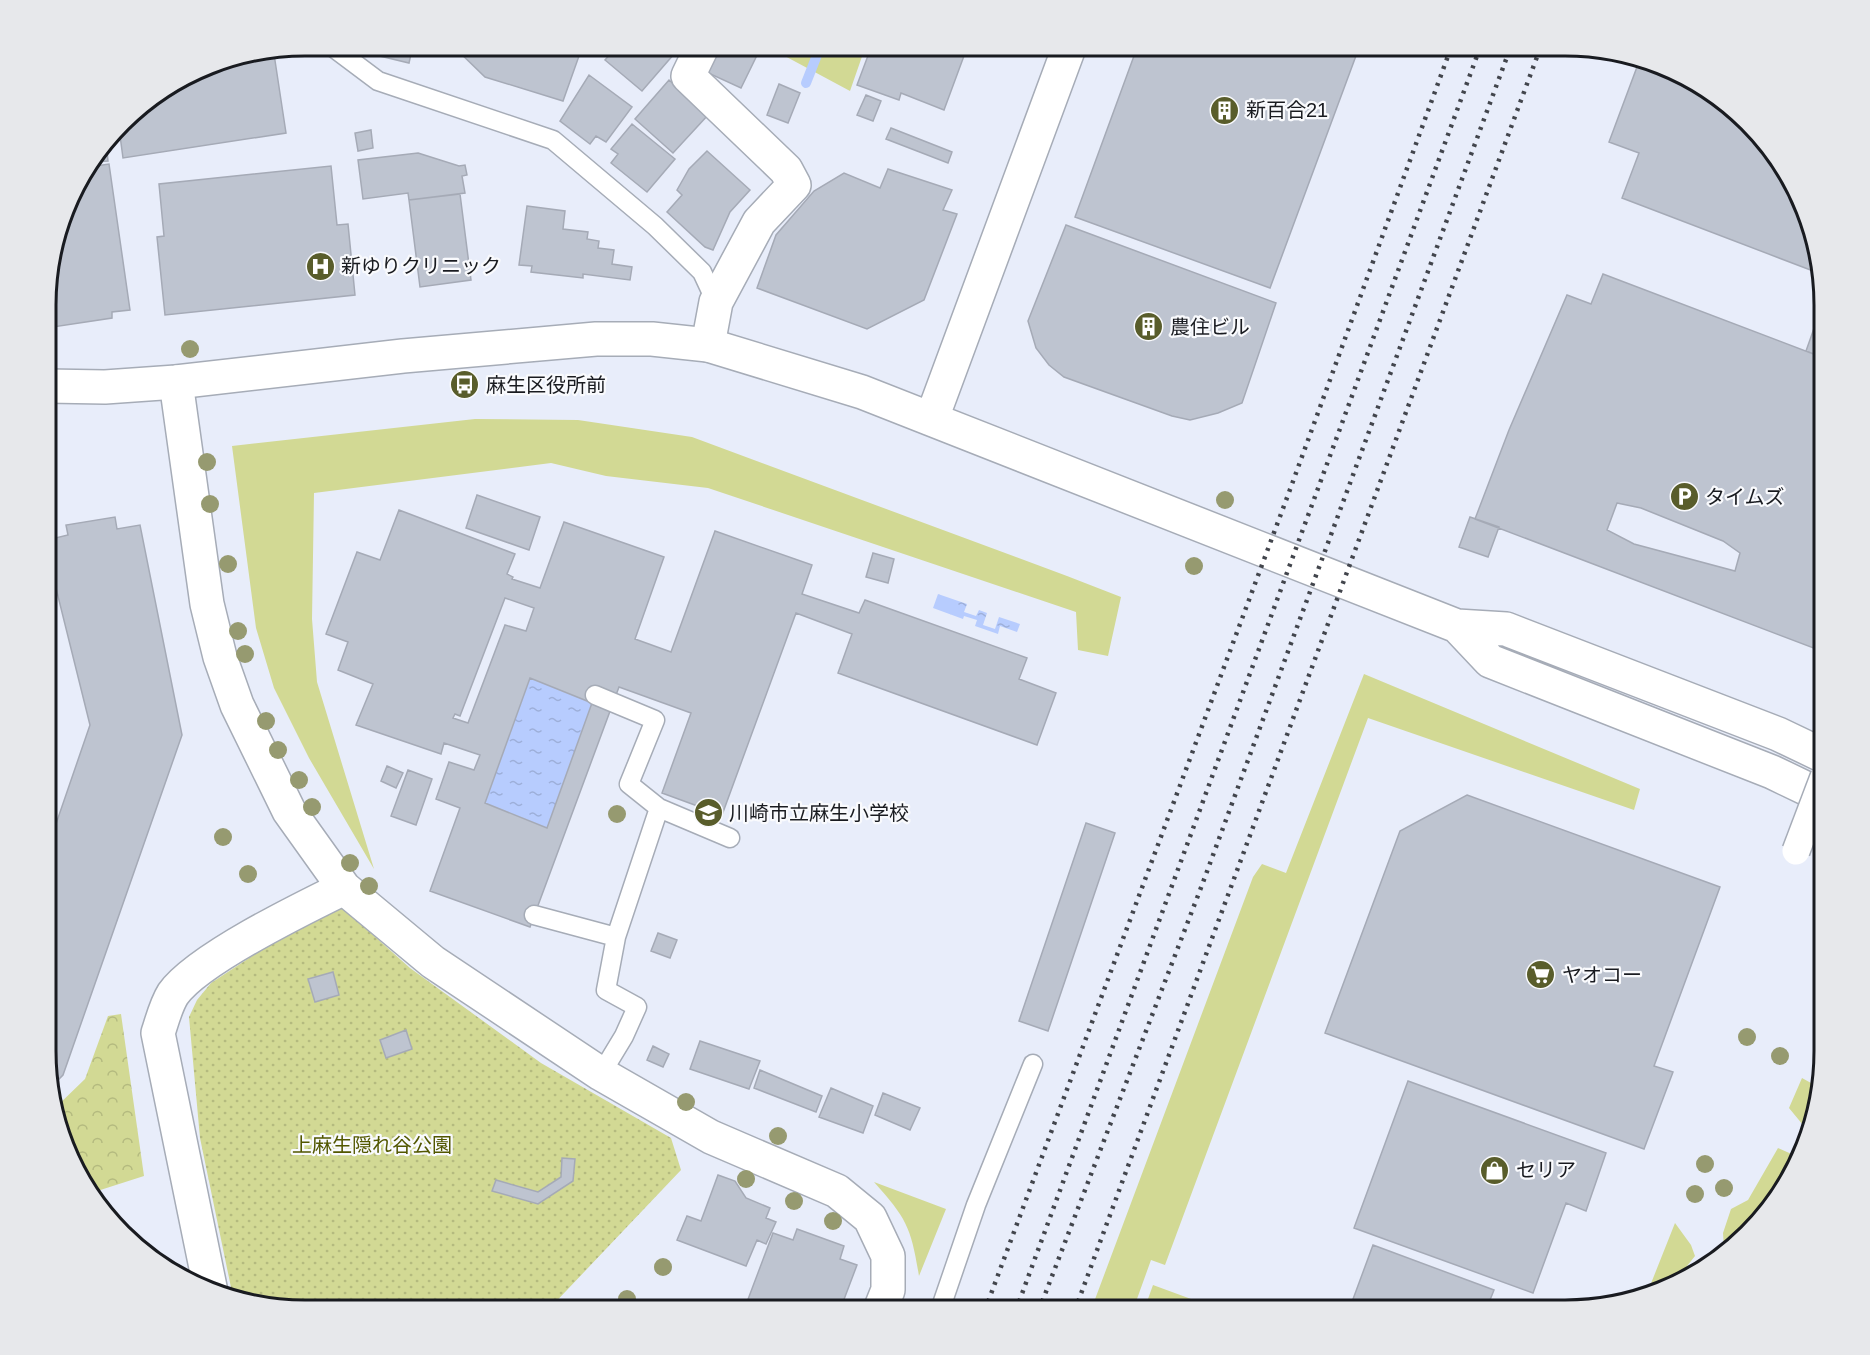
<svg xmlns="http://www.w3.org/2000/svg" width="1870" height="1355" viewBox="0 0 1870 1355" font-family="Arial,'Noto Sans JP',sans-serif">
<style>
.grass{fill:#d2d994}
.forest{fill:url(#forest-crowns)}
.park{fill:url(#park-dots)}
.water{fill:url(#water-ripples)}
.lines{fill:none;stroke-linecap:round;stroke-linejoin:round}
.stream{stroke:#b7ccfe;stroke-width:10}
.building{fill:#bec4d0;stroke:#a5aab6;stroke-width:1.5;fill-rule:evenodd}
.service-casing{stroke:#a6acb7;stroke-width:21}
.minor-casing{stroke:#a6acb7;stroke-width:36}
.tertiary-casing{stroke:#a6acb7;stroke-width:36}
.service{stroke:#fff;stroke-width:18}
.minor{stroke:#fff;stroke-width:33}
.tertiary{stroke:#fff;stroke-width:33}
.rail{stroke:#42454c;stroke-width:4.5;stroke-dasharray:3 6;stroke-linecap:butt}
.pedestrian-bridge-casing{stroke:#a6acb7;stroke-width:30;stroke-linecap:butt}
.pedestrian-bridge{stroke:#fff;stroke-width:27}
.tree{fill:#969a70}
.labels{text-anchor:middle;stroke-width:4.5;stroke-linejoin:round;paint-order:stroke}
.poi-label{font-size:20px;fill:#191b20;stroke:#f9fafd;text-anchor:start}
.park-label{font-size:20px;fill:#525700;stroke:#f9fafd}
.rim{fill:none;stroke:#191b20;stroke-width:3}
</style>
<defs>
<pattern id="forest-crowns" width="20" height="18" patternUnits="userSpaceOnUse" patternTransform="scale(1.5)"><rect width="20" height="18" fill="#d2d994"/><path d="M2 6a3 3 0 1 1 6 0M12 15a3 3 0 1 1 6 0" fill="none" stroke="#b4ba7f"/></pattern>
<pattern id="park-dots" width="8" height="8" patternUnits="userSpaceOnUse" patternTransform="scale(1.5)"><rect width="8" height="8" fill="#d2d994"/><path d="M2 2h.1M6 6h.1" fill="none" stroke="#b4ba7f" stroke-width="1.8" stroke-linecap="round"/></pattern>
<pattern id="water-ripples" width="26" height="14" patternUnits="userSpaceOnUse" patternTransform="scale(1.5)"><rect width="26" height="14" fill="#b7ccfe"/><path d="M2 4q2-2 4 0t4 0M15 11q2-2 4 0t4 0" fill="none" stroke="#9dafd9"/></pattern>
</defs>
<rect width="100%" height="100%" fill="#e8edfa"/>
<path class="grass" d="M769,45H866L850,91L768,47Z
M475,419L578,420L692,437L1067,576L1121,597L1108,656L1078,650L1076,612L708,488L606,476L551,463L314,493L312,619L317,682L374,869L309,758L274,688L256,628L232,446Z
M1364,674L1640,789L1634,810L1368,718L1165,1265L1151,1260L1133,1310H1091L1253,877L1262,864L1286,873Z
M1802,1078L1820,1088L1816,1103L1803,1125L1789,1108Z
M1778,1148L1796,1156L1771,1209L1724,1247L1723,1233L1731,1209L1748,1200Z
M874,1182L946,1209L919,1276C911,1227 907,1219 874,1182Z
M1675,1223L1691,1245L1695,1256L1672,1285L1648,1291Z
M1153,1285L1221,1310H1144Z"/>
<path class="forest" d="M121,1014L144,1176L91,1193L80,1180L55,1108L85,1079L108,1016Z"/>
<path class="park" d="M324,909H344L410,968L541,1063L671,1138L681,1170L548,1310L288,1309L233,1297L200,1138L189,1017L197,1000L211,983Z"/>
<path class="water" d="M938,594L967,604L964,612L976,616L979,610L987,613L983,625L995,629L999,617L1020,624L1017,632L1000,626L998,634L975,626L977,620L964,616L963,619L933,608Z
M530,678L592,703L547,828L485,803Z"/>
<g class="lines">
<path class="stream" d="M806,83L821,45"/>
</g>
<path class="building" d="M369,45H413L409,63L367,53Z
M452,45H551L579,56L563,101L485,77Z
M618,45H673L669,50L674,54L642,91L605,60Z
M734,45H762L741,88L706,72L717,49L729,55Z
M872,45H968L944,110L901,93L899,100L857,85Z
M1138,45H1360L1270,288L1075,217Z
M274,54L286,133L123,158L119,128L133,110L205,65Z
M1640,59L1665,65L1724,99L1798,189L1821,274L1622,198L1639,153L1609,142Z
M589,75L632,107L606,142L596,136L590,144L560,121Z
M669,80L708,115L673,153L635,119Z
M779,84L800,93L788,123L767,115Z
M866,95L881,101L873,121L857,115Z
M632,124L675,159L647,192L611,163L618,154L611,149Z
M891,128L952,152L948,163L886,139Z
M371,130L373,148L358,151L355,133Z
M107,151L108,161L93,162L101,152Z
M707,151L750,190L730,212L713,250L705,247L667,212L682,195L677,190L689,169Z
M418,153L459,166L465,165L467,175L462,176L465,193L409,200L408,193L363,199L358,160Z
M109,164L130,310L112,312V318L53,327L47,271L72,189L89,167Z
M331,166L337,225L348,224L355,295L165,315L157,237L164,236L159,184Z
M888,169L952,190L943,210L957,214L924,300L867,329L757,288L776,235L814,191L844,173L880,188Z
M460,194L471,280L420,287L409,200Z
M527,206L565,211L563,229L588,232L587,239L599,241L598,248L614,250L612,264L632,267L630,280L583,274V278L531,272L532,266L519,265Z
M1066,225L1276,303L1242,403L1218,413L1190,420L1172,416L1064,377L1049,365L1036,348L1028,321Z
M1603,274L1824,358V652L1475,519L1509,430L1567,295L1591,304ZM1617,503L1641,508L1723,541L1740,553L1735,571L1634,544L1607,530Z
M1824,300V358L1806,351Z
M477,495L540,517L529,550L466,528Z
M399,510L515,554L507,574L513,577L512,579L540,588L564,522L664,557L635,639L671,652L715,531L812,565L802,594L859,613L865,600L1027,658L1019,679L1056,693L1037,745L838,673L852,634L796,613L722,815L662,793L691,713L619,687L530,927L430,891L460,808L436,799L449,762L474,770L480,755L444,743L441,754L356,725L373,684L338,670L348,642L326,634L357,552L380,560ZM505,598L534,608L526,631L505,625L468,723L453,718L455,714L460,716ZM530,678L592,703L547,828L485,803Z
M115,517L117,529L140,525L182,735L63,1075L49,1089L47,850L90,725L47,552V540L68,535L66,525Z
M1470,517L1499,527L1488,557L1459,547Z
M873,553L894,559L888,583L866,577Z
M387,766L403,773L396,788L381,781Z
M408,770L432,779L416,825L391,816Z
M1467,795L1720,887L1654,1066L1673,1072L1644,1149L1325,1033L1400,831Z
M1086,823L1115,833L1048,1031L1019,1021Z
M658,933L677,940L670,958L651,951Z
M333,972L339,995L315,1002L308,979Z
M406,1030L412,1049L386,1058L380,1040Z
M700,1041L760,1061L749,1089L690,1069Z
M653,1046L669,1054L663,1067L647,1060Z
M760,1070L822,1096L816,1112L754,1088Z
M1408,1081L1606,1153L1586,1211L1566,1203L1533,1293L1354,1228Z
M831,1088L873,1106L863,1133L819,1117Z
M883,1093L920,1108L910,1130L875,1115Z
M562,1158L575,1159L573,1181L538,1204L492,1191L496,1180L538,1192L561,1177Z
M718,1175L735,1181L746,1198L770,1208L766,1218L776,1222L766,1244L757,1240L746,1266L677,1240L687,1216L701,1221Z
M797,1229L844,1246L840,1259L857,1265L840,1310H744L773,1233L793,1240Z
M1373,1245L1494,1290L1486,1310H1349Z"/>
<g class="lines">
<defs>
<path id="service" d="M330,45L378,81L553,140L655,226L702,272L716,302
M595,695L655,720L629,784L659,808L616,937L606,990L637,1007L624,1036L601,1074
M659,808L730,838
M534,915L616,937
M940,1310L976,1205L1033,1064"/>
<path id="minor" d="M703,45L688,76L786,170L794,185L759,222L716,302L708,345
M176,382L207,604L220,657L237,705L289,811L344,888L433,962L601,1074L711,1137L837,1191L870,1218L888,1256V1290L880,1310
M211,1292L158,1033C162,1021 166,1005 173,994C198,959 303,908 344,888"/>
<path id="tertiary" d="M47,386L105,387L176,382L403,356L596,339H652L708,345L862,392L1457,626L1506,629L1778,734L1824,756
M932,418L1070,45
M1457,626L1490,661L1772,772L1824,797"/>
</defs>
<use href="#service" class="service-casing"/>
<use href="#minor" class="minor-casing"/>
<use href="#tertiary" class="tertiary-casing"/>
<use href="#service" class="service"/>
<use href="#minor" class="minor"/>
<use href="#tertiary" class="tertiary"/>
<path class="rail" d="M985,1310L1288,495L1452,45
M1016,1310L1481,45
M1039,1310L1202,885L1511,46
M1075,1310L1541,46"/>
<defs>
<path id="pedestrian-bridge" d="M1796,851L1824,777"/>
</defs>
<use href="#pedestrian-bridge" class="pedestrian-bridge-casing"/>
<use href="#pedestrian-bridge" class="pedestrian-bridge"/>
</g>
<g class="tree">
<circle cx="190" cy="349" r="9"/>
<circle cx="207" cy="462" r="9"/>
<circle cx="1225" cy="500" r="9"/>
<circle cx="210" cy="504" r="9"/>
<circle cx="228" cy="564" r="9"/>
<circle cx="1194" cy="566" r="9"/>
<circle cx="238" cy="631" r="9"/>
<circle cx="245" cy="654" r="9"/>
<circle cx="266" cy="721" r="9"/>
<circle cx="278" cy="750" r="9"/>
<circle cx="299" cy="780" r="9"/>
<circle cx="312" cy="807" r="9"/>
<circle cx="617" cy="814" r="9"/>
<circle cx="223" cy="837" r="9"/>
<circle cx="350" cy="863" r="9"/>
<circle cx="248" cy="874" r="9"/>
<circle cx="369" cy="886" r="9"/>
<circle cx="1747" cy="1037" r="9"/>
<circle cx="1780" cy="1056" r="9"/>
<circle cx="686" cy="1102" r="9"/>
<circle cx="778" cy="1136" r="9"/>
<circle cx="1705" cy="1164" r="9"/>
<circle cx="746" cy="1179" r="9"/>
<circle cx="1724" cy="1188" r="9"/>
<circle cx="1695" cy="1194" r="9"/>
<circle cx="794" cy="1201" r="9"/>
<circle cx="833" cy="1221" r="9"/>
<circle cx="663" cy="1267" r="9"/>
<circle cx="627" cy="1299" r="9"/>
</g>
<defs>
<symbol id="building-disc" viewBox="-11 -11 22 22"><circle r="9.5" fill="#595d2b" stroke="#f9fafd"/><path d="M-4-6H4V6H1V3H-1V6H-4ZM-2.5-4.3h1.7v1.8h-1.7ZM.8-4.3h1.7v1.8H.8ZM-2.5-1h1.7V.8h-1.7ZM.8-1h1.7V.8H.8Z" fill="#fff"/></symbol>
<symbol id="hospital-disc" viewBox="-11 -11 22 22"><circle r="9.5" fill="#595d2b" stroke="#f9fafd"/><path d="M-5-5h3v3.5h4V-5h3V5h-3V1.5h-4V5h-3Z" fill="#fff"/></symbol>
<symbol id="bus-disc" viewBox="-11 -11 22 22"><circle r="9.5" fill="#595d2b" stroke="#f9fafd"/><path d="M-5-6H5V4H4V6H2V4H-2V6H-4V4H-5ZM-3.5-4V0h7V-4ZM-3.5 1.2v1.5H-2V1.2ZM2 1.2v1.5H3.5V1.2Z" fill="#fff"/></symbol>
<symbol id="parking-disc" viewBox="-11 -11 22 22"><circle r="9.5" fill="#595d2b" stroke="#f9fafd"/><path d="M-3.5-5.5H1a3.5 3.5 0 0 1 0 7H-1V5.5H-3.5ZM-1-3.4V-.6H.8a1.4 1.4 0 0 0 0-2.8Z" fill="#fff"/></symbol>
<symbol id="school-disc" viewBox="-11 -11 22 22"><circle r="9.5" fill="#595d2b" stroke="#f9fafd"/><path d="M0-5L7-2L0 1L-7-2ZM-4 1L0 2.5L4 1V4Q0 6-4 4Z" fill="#fff"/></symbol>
<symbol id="supermarket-disc" viewBox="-11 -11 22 22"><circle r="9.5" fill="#595d2b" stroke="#f9fafd"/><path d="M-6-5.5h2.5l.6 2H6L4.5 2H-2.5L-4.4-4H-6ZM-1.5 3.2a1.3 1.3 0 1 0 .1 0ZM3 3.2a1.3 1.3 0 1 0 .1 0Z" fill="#fff"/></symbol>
<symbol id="shop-disc" viewBox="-11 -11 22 22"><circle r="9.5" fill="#595d2b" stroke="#f9fafd"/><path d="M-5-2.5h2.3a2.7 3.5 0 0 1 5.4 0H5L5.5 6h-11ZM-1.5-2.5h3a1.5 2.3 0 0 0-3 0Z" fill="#fff"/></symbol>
</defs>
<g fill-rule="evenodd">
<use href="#building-disc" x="1208" y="94" width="33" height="33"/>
<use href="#hospital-disc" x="304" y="250" width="33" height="33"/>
<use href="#building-disc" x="1132" y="310" width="33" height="33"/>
<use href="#bus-disc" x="448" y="368" width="33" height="33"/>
<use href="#parking-disc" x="1668" y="480" width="33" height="33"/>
<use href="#school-disc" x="692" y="796" width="33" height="33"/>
<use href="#supermarket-disc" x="1524" y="958" width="33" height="33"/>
<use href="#shop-disc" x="1478" y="1154" width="33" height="33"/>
</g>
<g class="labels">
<g class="poi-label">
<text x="1246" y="117">新百合21</text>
<text x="341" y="273">新ゆりクリニック</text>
<text x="1170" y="334">農住ビル</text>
<text x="486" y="392">麻生区役所前</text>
<text x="1705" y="504">タイムズ</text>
<text x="729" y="820">川崎市立麻生小学校</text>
<text x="1562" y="982">ヤオコー</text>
<text x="1516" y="1177">セリア</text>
</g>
<g class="park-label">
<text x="372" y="1152">上麻生隠れ谷公園</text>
</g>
</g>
<path d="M0 0H1870V1355H0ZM305 56H1565A249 249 0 0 1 1814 305V1051A249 249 0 0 1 1565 1300H305A249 249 0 0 1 56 1051V305A249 249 0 0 1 305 56Z" fill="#e7e8eb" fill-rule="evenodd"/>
<path class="rim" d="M305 56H1565A249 249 0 0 1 1814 305V1051A249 249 0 0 1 1565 1300H305A249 249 0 0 1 56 1051V305A249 249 0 0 1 305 56Z"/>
</svg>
